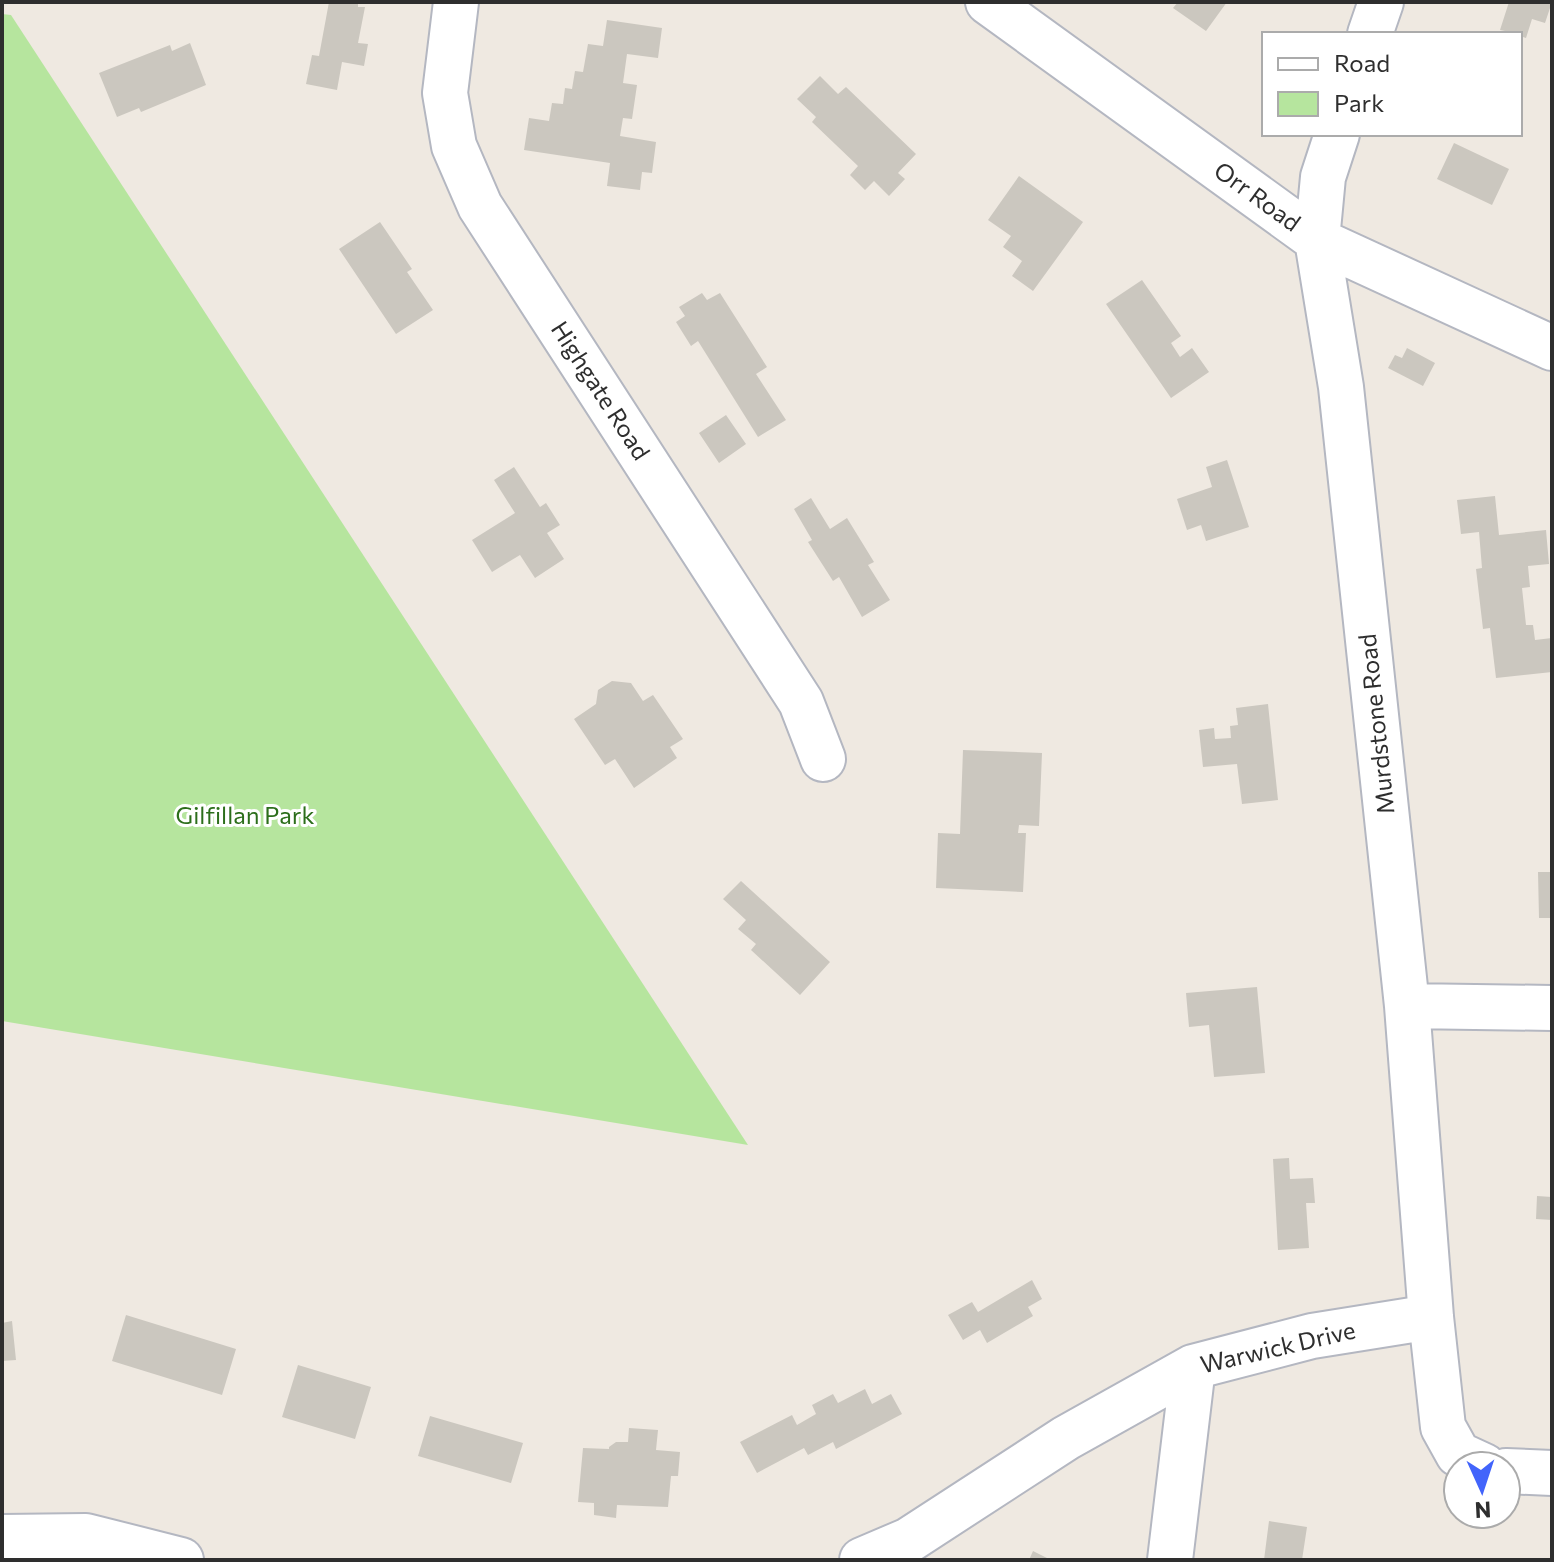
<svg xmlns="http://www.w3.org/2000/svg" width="1554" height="1562" viewBox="0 0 1554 1562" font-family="Commissioner,sans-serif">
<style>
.green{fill:#b6e59e}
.building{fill:#cbc7bf}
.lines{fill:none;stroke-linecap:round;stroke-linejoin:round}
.minor-casing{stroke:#b4b7c1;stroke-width:48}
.minor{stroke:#fff;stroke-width:44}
.labels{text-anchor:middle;stroke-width:6;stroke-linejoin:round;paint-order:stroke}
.street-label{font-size:24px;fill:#2e2e2e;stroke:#fff}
.park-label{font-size:24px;fill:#2c6e1b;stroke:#fff}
</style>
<rect width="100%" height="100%" fill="#efe9e1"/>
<path class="green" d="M2,14L11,15L748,1145L2,1021Z"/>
<path class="building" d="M329,2H358V7H365L358,43L368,44L364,66L342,62L337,90L306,84L312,55L319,56Z
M1178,2H1227L1206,31L1173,8Z
M1509,2H1552L1545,23L1532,19L1526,38L1520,36V34L1500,30Z
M607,20L662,28L658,58L627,54L623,83L637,85L632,119L623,118L620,136L656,142L652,173L642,172L640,190L607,186L610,163L524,150L529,118L549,121L552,103L563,104L565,88L572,89L575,71L583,72L588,44L603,46Z
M190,43L206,85L141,112L139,108L117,117L99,73L170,45L172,51Z
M820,76L838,94L846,87L916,154L898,173L905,179L889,196L874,181L865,190L850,175L858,166L812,122L816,117L797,99Z
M1454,143L1509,169L1492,205L1437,179Z
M1019,176L1083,222L1033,291L1012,276L1022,261L1003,247L1011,236L988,220Z
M380,222L412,269L407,272L433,310L396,334L339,249Z
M1142,280L1181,336L1171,343L1180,357L1192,348L1209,372L1171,398L1106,304Z
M702,293L707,300L720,293L767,367L756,374L786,420L758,437L698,341L691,346L676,322L685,316L679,307Z
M1407,348L1435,363L1423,386L1388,368L1395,355L1402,358Z
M726,415L746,444L719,463L699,433Z
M1227,460L1249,527L1206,541L1201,525L1187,530L1177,499L1212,487L1206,467Z
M514,467L540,507L546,503L560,525L547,533L564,559L535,578L520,555L492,572L472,540L515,513L494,480Z
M1495,496L1499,535L1546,530L1549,564L1528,566L1530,587L1522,588L1526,625H1533L1535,640L1552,638V672L1496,678L1490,628L1483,629L1476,569L1482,568L1479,532L1461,534L1457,500Z
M811,498L830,529L847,518L874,562L868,565L890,600L862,617L839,577L833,581L808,542L812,540L794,509Z
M612,681L631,683L643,701L653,695L683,739L670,747L677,758L634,788L615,759L605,765L574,719L596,704L598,690Z
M1268,704L1278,800L1242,804L1237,764L1203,767L1199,730L1214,728L1215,739L1231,738L1230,726L1238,725L1236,708Z
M963,750L1042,753L1039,826L1019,825L1018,833H1026L1023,892L936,888L938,833L960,834Z
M1538,872H1552V918H1539Z
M741,881L830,962L800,995L751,950L756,944L738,929L746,920L723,899Z
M1257,987L1265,1073L1214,1077L1209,1025L1189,1027L1186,993Z
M1289,1158L1290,1179L1313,1178L1315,1203H1306L1309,1248L1278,1250L1273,1159Z
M1537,1196L1552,1197V1220L1536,1219Z
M1032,1280L1042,1299L1028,1307L1033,1316L987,1343L980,1330L963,1340L948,1315L972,1302L978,1312Z
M126,1315L236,1349L222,1395L112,1361Z
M12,1321L16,1360L2,1361V1323Z
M298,1365L371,1387L355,1439L282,1417Z
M865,1389L872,1404L891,1394L902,1414L836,1449L833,1442L808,1455L804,1448L757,1473L740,1442L792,1415L797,1425L816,1414L812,1405L833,1394L838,1403Z
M430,1416L523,1443L511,1483L418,1456Z
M629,1428L658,1430L656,1450L680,1452L678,1476H671L668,1507L617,1505L616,1518L594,1515V1503L578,1502L583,1448L609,1449V1447L616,1442H628Z
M1269,1521L1307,1527L1302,1560H1264Z
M1033,1551L1051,1560H1029Z"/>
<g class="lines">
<defs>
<path id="minor" d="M456,2L445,93L454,146L480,206L801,702L823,759
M988,2L1317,240L1552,348
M1370,34L1381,2
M1337,134L1323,177L1317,240L1341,387L1407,1006L1431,1317L1443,1427L1458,1454L1484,1466
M1407,1006L1552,1008
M1506,1471L1552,1473
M2,1537L86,1536L181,1560
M862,1560L909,1540L1066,1438L1193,1367L1312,1336L1431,1317
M1170,1560L1193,1367"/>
</defs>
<use href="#minor" class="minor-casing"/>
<use href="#minor" class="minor"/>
</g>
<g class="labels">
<g class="street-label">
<text transform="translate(1257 197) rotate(36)" y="8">Orr Road</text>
<text transform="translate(600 391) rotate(57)" y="8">Highgate Road</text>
<text transform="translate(1377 724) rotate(-96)" y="8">Murdstone Road</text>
<text transform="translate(1278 1348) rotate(-13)" y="8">Warwick Drive</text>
</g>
<g class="park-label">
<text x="245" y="824">Gilfillan Park</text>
</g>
</g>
<rect width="1554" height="1562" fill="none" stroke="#2e2e2e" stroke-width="8"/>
<rect x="1262" y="32" width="260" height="104" fill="#ffffff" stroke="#ababab" stroke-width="2"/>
<rect x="1278" y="58" width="40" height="12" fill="#ffffff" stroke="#ababab" stroke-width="2"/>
<text x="1334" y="72" font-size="24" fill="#2e2e2e">Road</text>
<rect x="1278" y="92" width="40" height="24" fill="#b6e59e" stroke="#ababab" stroke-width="2"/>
<text x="1334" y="112" font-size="24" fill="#2e2e2e">Park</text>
<g transform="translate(1482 1490) rotate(177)"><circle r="38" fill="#ffffff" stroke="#ababab" stroke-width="2"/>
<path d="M0-6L14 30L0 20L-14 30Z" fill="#4264fb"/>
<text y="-12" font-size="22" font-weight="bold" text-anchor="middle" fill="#2e2e2e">N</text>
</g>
</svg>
